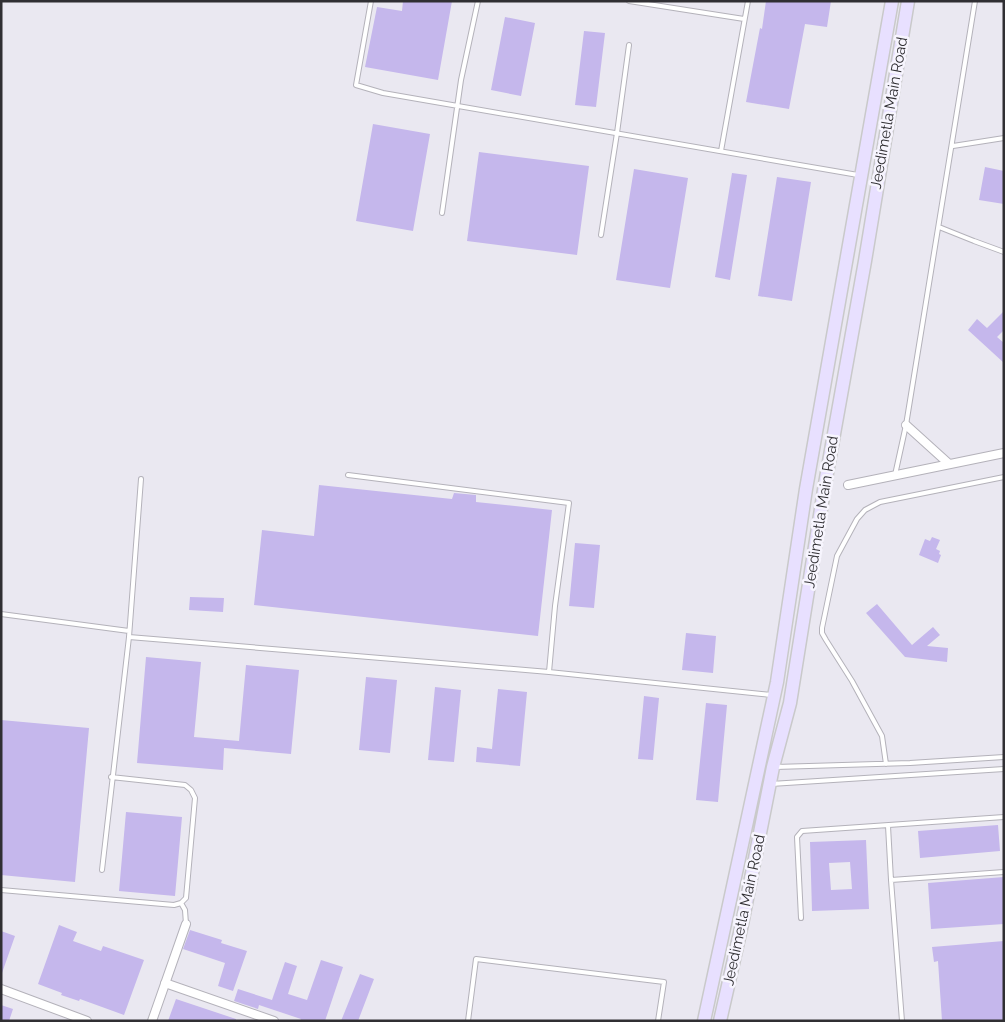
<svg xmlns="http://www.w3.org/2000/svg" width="1005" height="1022" viewBox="0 0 1005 1022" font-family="Raleway,sans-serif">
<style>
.building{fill:#c5b7ec;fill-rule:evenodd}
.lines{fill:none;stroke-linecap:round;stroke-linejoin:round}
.service-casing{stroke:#b4b2ba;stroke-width:6}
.minor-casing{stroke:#b4b2ba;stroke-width:10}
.primary-casing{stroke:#c9c9ca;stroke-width:15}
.service{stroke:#fff;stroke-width:4}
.minor{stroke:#fff;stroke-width:8}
.primary{stroke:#e8e0ff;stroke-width:12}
.labels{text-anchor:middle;stroke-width:5;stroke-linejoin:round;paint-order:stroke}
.street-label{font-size:15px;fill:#302f33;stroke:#f7f5fe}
</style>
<rect width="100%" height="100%" fill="#eae8f1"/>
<path class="building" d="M403,1H452L438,80L365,67L377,7L402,11Z
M766,1H831L827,27L805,24L789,109L746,102L760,28L762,29Z
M505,17L535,23L521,96L491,90Z
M584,31L605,33L596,107L575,105Z
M373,124L430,134L413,231L356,221Z
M479,152L589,166L577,255L467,241Z
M985,167L1004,171V204L979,200Z
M634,169L688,178L670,288L616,280Z
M732,173L747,175L730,280L715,277Z
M777,177L811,182L792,301L758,296Z
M1004,311V330L997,337L1004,343V363L968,330L977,319L987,328Z
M319,485L452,499L454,493L476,495V502L552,510L538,636L254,605L262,530L314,536Z
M932,537L940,540L936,549L940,551L939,554L941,555L938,563L919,555L925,539L930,541Z
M575,543L600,545L594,608L569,606Z
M190,597L224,598L223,612L189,610Z
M877,604L912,645L933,627L940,635L927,646L948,648L947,662L905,657L866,613Z
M686,633L716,636L713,673L682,670Z
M146,657L201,662L194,737L239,741L246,665L299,670L291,754L224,748L223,770L137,763Z
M366,677L397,680L390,753L359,750Z
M435,687L461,690L454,762L428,760Z
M498,689L527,692L520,766L476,762L477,747L492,749Z
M644,696L659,698L653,760L638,759Z
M706,703L727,705L718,802L696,800Z
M1,720L89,728L75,882L1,875Z
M126,812L182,817L175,896L119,891Z
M998,825L1000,851L920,858L918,831Z
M866,840L869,909L812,911L810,842ZM850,862L852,889L831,890L829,863Z
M1004,877V924L931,929L928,883Z
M59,925L77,932L73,941L101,951L103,946L144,960L124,1015L80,999L79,1001L61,995L62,993L38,984Z
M190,930L222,940L221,943L247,951L233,991L218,986L225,963L183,949Z
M1,931L15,936L2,973L1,972Z
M1004,941V1021H942L938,961L934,962L932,947Z
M321,960L343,967L325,1021H300L301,1019L259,1005L258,1009L234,1001L238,989L272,1000L285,962L297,966L288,994L307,1000Z
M360,974L374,979L358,1021H341Z
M176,999L236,1019V1021H168Z
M1,1005L13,1009L9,1021H1Z"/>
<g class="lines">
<defs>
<path id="service" d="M371,1L356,85L383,93L858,175
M629,1L744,19
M953,146L1004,138
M721,151L748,1
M442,213L461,80L478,1
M939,227L974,241L1004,252
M601,235L617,133L629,45
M348,475L569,503L555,606L549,672
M895,475L906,425L975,1
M1,614L129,631
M129,637L549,672L771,695
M886,764L882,736L852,681L826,640L822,633V628L837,556L857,519L865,510L880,502L1004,477
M775,767L910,763L1004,757
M771,784L1004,769
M888,826L891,880
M102,870L129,637L141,479
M1,890L174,905L181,903L186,898L195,798L191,790L185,785L111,777
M181,903L185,910L186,924
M801,918L797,837L802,831L1004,817
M468,1021L476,959L664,982L658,1021
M902,1021L891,880L1004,872"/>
<path id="minor" d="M906,425L948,463
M848,485L1004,453
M165,983L274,1021
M1,989L87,1021
M152,1021L186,924"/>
<path id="primary" d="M704,1021L777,682L806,489L892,1
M720,1021L742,924L773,767L790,703L825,484L865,261L908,1"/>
</defs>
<use href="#service" class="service-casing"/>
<use href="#minor" class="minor-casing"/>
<use href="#primary" class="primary-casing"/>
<use href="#service" class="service"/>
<use href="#minor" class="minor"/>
<use href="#primary" class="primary"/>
</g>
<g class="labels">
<g class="street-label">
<text transform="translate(889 113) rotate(-80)" y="5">Jeedimetla Main Road</text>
<text transform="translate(821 512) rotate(-81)" y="5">Jeedimetla Main Road</text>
<text transform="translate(744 910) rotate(-78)" y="5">Jeedimetla Main Road</text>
</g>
</g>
<rect width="1005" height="1022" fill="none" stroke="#302f33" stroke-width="5"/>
</svg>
